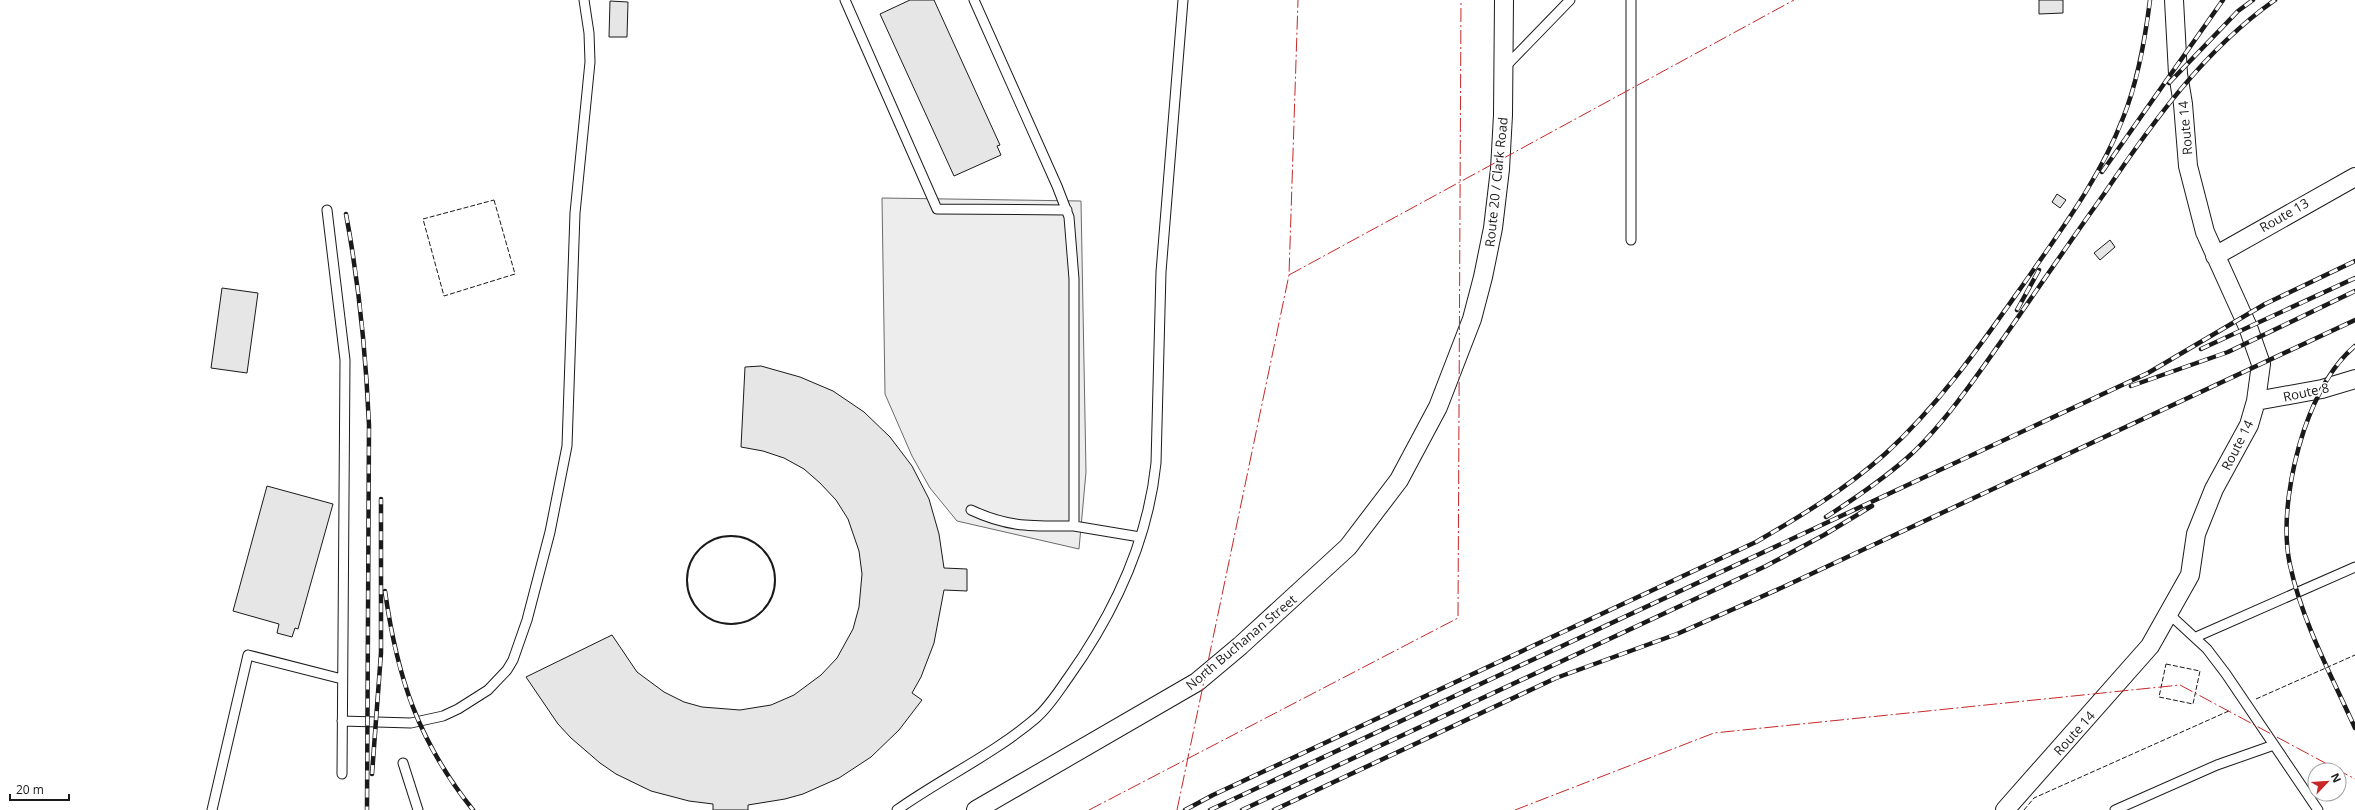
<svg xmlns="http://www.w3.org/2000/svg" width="2355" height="810" viewBox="0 0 2355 810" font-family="'Open Sans',sans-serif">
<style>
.parking{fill:#ededed;stroke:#6a6a6a}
.building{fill:#e6e6e6;stroke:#1a1a1a}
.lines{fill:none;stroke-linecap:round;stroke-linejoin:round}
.service-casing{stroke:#1a1a1a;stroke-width:11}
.minor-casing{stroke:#1a1a1a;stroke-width:20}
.service{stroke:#fff;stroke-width:9}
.minor{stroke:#fff;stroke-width:18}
.rail-casing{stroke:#1a1a1a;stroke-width:4.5}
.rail{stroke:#fff;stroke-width:3;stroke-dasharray:9;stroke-linecap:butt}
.fence{stroke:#1a1a1a;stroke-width:1;stroke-dasharray:5 2;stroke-linecap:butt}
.wall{stroke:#1a1a1a;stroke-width:2}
.power{stroke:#c62828;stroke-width:1;stroke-dasharray:14 3 2 3;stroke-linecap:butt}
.labels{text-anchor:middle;stroke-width:3;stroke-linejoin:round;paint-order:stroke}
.street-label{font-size:13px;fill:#1a1a1a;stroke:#fff}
</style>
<rect width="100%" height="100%" fill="#fff"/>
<path class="parking" d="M882,198L1081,201L1086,472L1079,549L957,521L930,488L912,456L885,394Z"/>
<path class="building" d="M910,0H934L1000,145L997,146L1001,155L954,176L880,14Z
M2039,0H2063V13L2039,14Z
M610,1L628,2L627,37H609Z
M2057,194L2066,200L2060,208L2052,202Z
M2110,240L2115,247L2100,260L2094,253Z
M222,288L258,293L247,373L211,368Z
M761,366L800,377L833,391L864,412L890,437L912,466L929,499L939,534L944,568L967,569V591L944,590L934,643L921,677L912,693L922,700L899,730L871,757L839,778L803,794L785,799L748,805V810H713V804L689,801L651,791L616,774L600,763L571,738L558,724L526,677L612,635L637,672L664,692L684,702L702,707L740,710L771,705L794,695L821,675L837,658L853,629L859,607L862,574L859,551L848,519L836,500L820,483L804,469L784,458L763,451L741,447L745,367Z
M267,486L333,504L298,629L295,628L292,637L277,633L279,624L233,611Z"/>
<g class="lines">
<defs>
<path id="service" d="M845,0L937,209L1067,210
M974,0L1057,186L1069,217L1074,279V526L1140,537
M1631,0V240
M1505,67L1570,0
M327,210L345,360L342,774
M971,510C1009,528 1033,526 1074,526
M2168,613L2207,649L2226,674L2318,810
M2196,637L2355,567
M342,721L411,723L443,716L458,709L488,690L507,670L513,660L527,620L550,532L567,446L575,213L590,62L589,33L584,0
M403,763L418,810
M212,810L248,655L342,679
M897,810C942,778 994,754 1036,718C1049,707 1058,692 1068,678C1113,615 1148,541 1156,463L1161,272L1183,0
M2115,810L2217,765L2274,745"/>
<path id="minor" d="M2215,256L2355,177
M2256,401L2322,389L2355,379
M976,810L1197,682L1240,646L1348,547L1399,480L1438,407L1472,319L1483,277L1493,228L1500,169L1503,115L1504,0
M2005,810L2150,646L2190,575L2196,534L2214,489L2249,425L2256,401L2261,364L2248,327L2205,232L2188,166L2183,104L2178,74L2174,0"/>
</defs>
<use href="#service" class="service-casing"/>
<use href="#minor" class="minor-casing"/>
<use href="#service" class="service"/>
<use href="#minor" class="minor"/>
<defs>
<path id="rail" d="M2169,83L2238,11L2253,0
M2102,172L2223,0
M346,214C359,284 366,355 369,425L367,810
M2017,310L2039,270
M2355,346C2331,366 2314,401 2304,430C2291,469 2281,524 2290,565C2302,621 2331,675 2355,728
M2201,349L2355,278
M2131,386L2228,352L2355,291
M1826,517C1854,499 1882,480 1907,458C1943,426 1979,373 2007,333C2039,287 2071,240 2104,194C2152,123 2204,50 2275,0
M385,591C397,677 418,741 473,810
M372,774L381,653V499
M1185,810L1213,795L1756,542C1801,516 1846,489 1885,454C1940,404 1982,343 2025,282C2061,230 2100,178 2123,118C2138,81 2145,40 2150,0
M1210,810L2148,373L2265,304L2355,261
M1242,810L1766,566L1824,535L1872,506
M1274,810L1556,678L1677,634L1781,588L2355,320"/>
</defs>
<use href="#rail" class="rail-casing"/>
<use href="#rail" class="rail"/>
<path class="fence" d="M494,200L515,274L444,296L423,219Z
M2166,664L2200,671L2193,704L2159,697Z
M2256,699L2355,655
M2024,810L2034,798L2231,710"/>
<path class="wall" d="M687 580a44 44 0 1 1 88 0a44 44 0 1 1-88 0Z"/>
<path class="power" d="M1289,275L1794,0
M1089,810L1458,618L1461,0
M1177,810L1289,275L1298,0
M1515,810L1714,733L2180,685L2355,779"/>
</g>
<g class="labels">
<g class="street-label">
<text transform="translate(2185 128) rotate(-95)" y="5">Route 14</text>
<text transform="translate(1496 182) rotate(-84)" y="5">Route 20 / Clark Road</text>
<text transform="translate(2284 215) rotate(-30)" y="5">Route 13</text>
<text transform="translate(2306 392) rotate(-12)" y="5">Route 8</text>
<text transform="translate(2237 445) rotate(-63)" y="5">Route 14</text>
<text transform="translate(1241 642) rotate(-40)" y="5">North Buchanan Street</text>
<text transform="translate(2074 733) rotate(-48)" y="5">Route 14</text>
</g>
</g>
<g transform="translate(2327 782) rotate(65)"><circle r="19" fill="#ffffff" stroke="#a3a3a3"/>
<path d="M0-3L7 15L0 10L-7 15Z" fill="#c62828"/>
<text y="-6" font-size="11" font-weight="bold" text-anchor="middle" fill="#1a1a1a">N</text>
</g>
<path d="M10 794v6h59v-6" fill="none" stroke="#1a1a1a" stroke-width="2"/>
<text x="16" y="794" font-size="12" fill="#1a1a1a" stroke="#ffffff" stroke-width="3" paint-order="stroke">20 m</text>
</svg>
